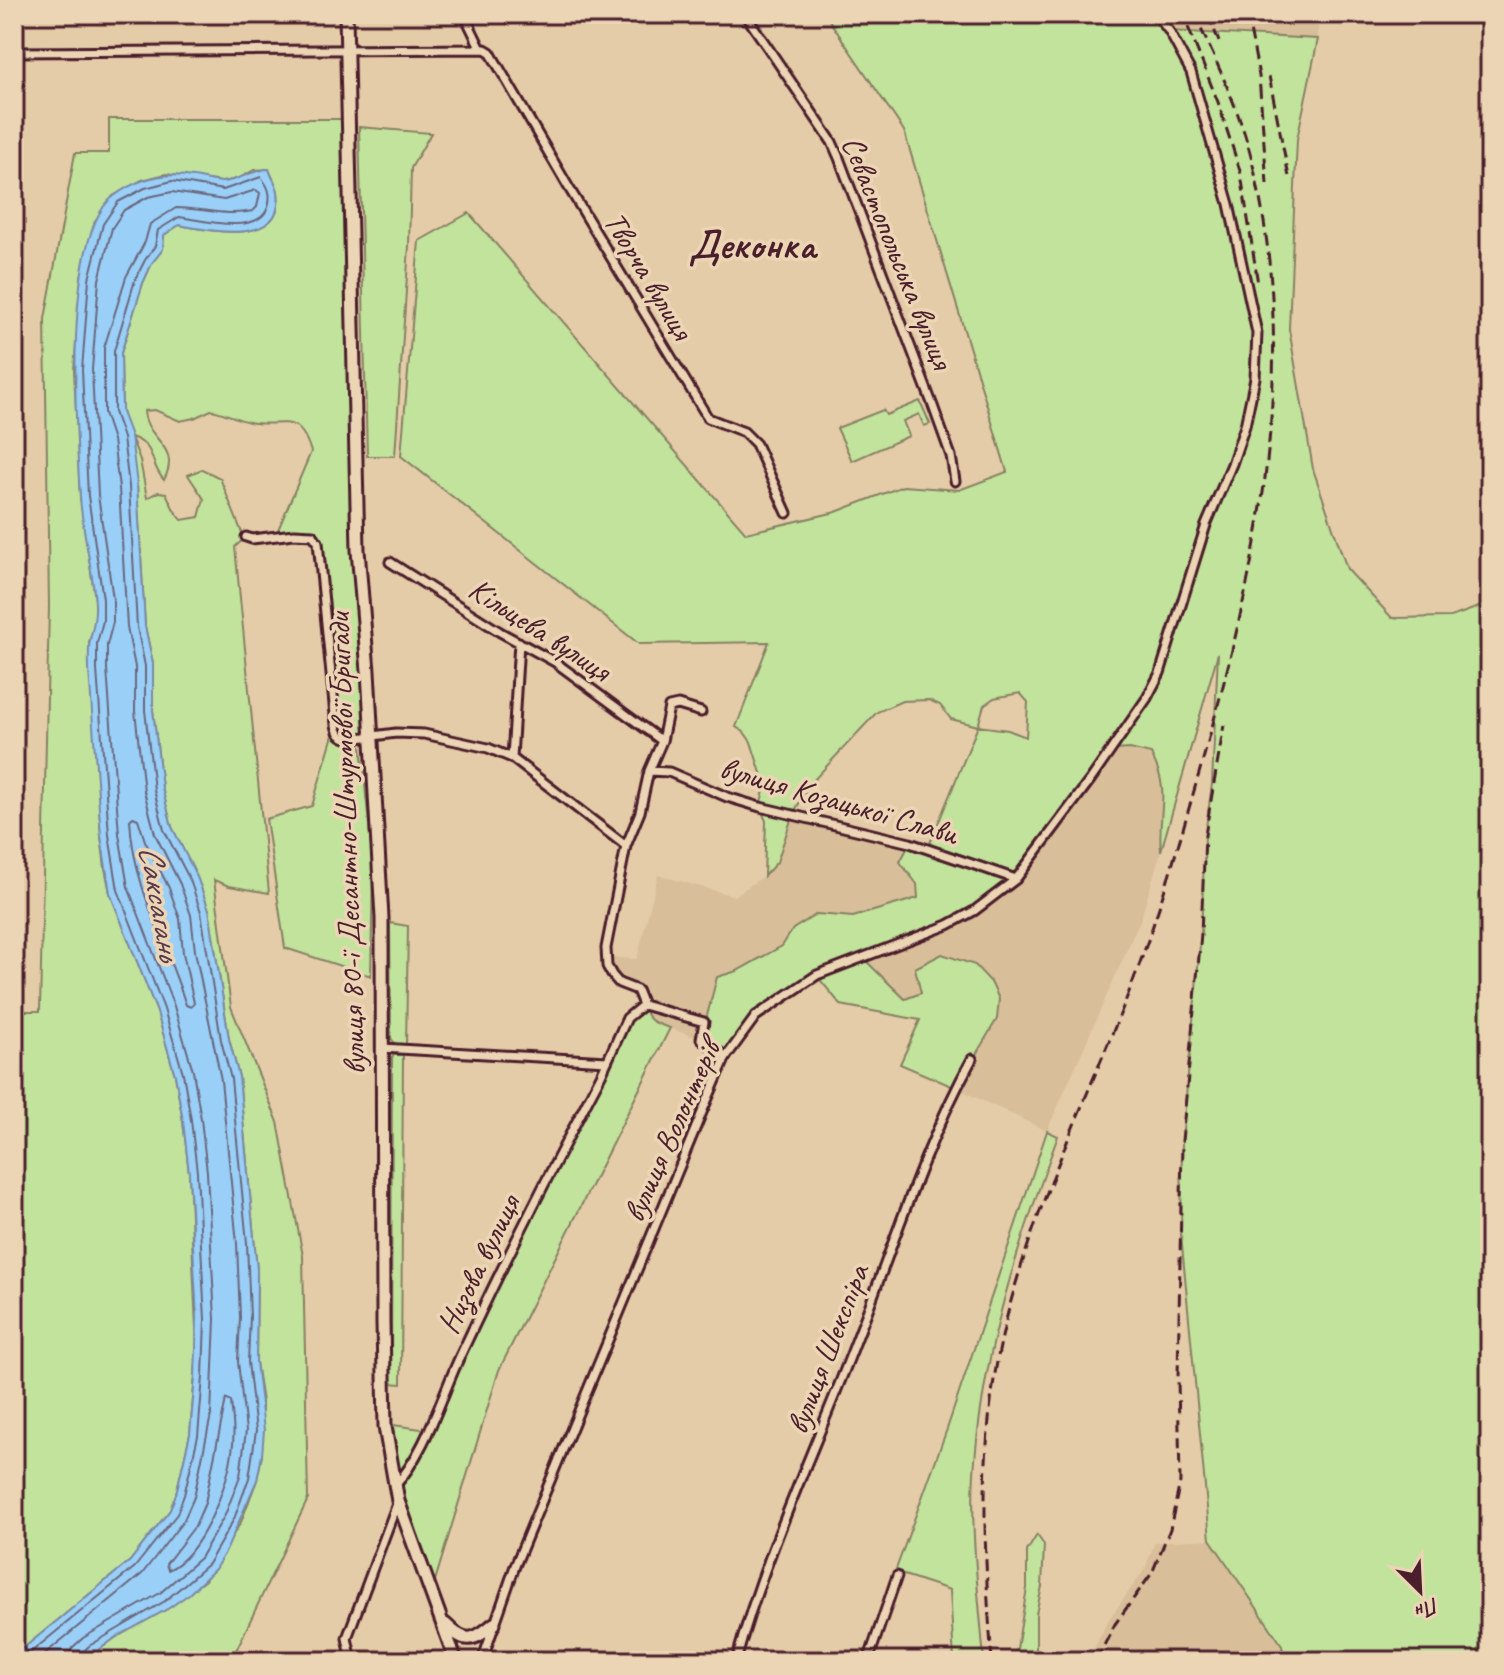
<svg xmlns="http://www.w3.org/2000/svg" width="1504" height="1675" viewBox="0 0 1504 1675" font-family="Caveat,sans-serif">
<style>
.built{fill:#d8be99}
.green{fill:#c2e39c;stroke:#868164;stroke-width:2;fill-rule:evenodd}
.water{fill:#9ad0f8;stroke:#7a89a6;stroke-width:2}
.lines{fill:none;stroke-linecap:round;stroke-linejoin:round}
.shore{stroke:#6a667d;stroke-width:2}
.street-casing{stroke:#4a1f2b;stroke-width:13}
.secondary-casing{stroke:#4a1f2b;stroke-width:17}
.street{stroke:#ecd5b5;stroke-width:7}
.secondary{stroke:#ecd5b5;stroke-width:11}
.rail{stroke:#4a1f2b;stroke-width:3;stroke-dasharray:12 6;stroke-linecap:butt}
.labels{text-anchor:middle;stroke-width:7;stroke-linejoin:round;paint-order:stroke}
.street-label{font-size:32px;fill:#4a1f2b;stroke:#ecd5b5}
.water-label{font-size:34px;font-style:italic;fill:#563a4a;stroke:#ecd5b5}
.district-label{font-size:40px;font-weight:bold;fill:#4a1f2b;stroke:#ecd5b5}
</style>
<rect width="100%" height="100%" fill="#e5cca8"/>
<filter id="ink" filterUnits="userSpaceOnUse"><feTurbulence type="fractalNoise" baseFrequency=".0125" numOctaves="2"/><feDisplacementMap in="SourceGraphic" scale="16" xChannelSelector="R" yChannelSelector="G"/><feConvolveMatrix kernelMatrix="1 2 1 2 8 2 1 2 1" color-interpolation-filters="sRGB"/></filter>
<g filter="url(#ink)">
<path class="built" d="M1156,14H1318V39L1169,31Z
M1130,749L1151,754L1162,779L1164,795L1159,830L1161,851L1141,918L1047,1131L956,1088L997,1020L921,994L905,999L861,957L1115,750Z
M793,814L910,843L900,862L917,884L918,898L853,917L817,914L793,929L782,946L737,971L717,977L701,1039L651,1022L646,1016L641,996L619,983L605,957L637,959L658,875L734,896L764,876L777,862Z
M1210,1539L1282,1645L1284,1661H1088L1109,1619L1145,1569L1155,1542Z"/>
<path class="green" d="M825,14H1156L1169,31L1318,39L1297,139L1289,329L1313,469L1347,569L1392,618L1451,617L1490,603V1661H1284L1282,1645L1210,1539L1181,1235L1182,1141L1201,934L1205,835L1212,784L1218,653L1161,851C1157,811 1172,793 1151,754L1130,749L1115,750L1029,864L974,911L862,957L905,999L921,993L915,968L942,954L975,965L991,982L999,999L997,1019L956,1088L900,1064L920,1020L841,1005L817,976L756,1016L726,1057L701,1039L717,977L737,971L782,946L793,929L817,914L853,917L918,898L917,884L900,862L910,843L928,848L978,726L951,719L940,705L929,700L902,701L877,712L810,784L793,814L777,862L764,876L766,821L760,807L764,790L762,776L751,742L744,732L736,727L769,642L639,644L401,456L419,241L469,213L746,533L836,512L903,486L959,490L1007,472L904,131ZM1020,693L1028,702L1026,737L1008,730L978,726L984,705L994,698Z
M109,119H349L355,459L372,736L351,739L361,746L373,865L371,976L285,948L266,819L312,806L336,725L320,552L313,535L275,537L311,452C298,409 282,429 249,422C236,419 224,412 211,410L194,418L180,421L155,410L144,411C146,441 182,445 164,480C148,463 158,446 131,437L140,460L147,498L158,492L166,493L174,510L182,520L199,517L204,499L188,475L202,469L220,478L242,533L246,537L235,547L269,893L229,886L214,880L231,1007L278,1122L303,1256L308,1499L231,1661H84L115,1638L169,1608L205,1580L241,1522L257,1480L262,1455V1402L256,1362L257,1270L239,1077L229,1039L209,910L198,880L172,827L162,788L153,710V664L145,626L137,485L122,412L121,353L143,283L152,263L163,249L164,235L179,225C210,231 285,247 278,192C277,184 271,176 269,169L254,170L238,179L222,182L166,174L142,180L113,196L95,221L81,277L74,370L80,497L95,599L96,620L89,642L101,836L105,868L110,893L157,1012L175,1075L183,1121L189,1173L197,1350L190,1434L176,1494L170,1510L130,1561L25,1647L14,1653V1011H40L49,606L45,319L75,153H109Z
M359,127L431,133L411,168L409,246L395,456H367Z
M920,401L930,424L924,426L919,414L903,421L909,436L852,461L837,428L883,410L886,415Z
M390,923L408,926L406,1045L395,1044L391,1038Z
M643,1005C647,1022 655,1023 670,1028L499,1370L431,1594L394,1487L405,1475L399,1472L393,1425L428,1430L627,1018Z
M394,1055H403L401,1384L391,1383L392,1057Z
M1047,1131L1058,1136C1018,1245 985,1343 975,1460C969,1526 979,1595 984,1661H954L950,1590L895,1572L947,1429Z
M1037,1535L1044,1545L1042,1586L1036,1614V1661H1015L1027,1588V1551Z"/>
<path class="water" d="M269,169C271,177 277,184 278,192C285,247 210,231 179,225L164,235L163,249L152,263L143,283L121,353L122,412L131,436L137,485L145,626L153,664V710L162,788L172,827L197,877L209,910L229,1039L239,1077L257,1270L256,1362L264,1430L262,1455L257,1480L227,1549L215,1569L189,1594L169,1608L115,1638L84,1661H14V1653L25,1647L130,1561L170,1510L176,1494L190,1434L195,1377L197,1319L189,1173L183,1121L175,1075L157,1012L110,893L101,836L89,670C89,660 88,649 90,640C93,627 96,617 95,604C93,568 82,532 80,496C76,435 62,234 114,196C138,178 165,172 193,177C203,178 213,182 223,182C240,180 252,170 269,169Z"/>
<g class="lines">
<path class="shore" d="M133,817L138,819L145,841L169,888L180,919L183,953L194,1003L191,1007L186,1005C166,943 133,886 130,820Z
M226,1399L231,1402C233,1419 235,1435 232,1452C228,1486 201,1556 168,1570L166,1564L195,1526L205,1503Z
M14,1659L30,1653L135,1567L177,1514L184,1495L198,1436L203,1377L205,1319L197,1172L191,1120L183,1073L164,1009L118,890L109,835L97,670V643L103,621V599L88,496L82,370L89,279L103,224L118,202L145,188L172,181L223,190L261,177C268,186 272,194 268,207C259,236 201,220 179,217L158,230L155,246L145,260L135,280L114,351V412L123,438L129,486L137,627L145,666V710L154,790L164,830L190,880L201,912L221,1040L231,1079L247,1243L250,1316L248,1362L256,1431L249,1478L234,1519L208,1564L165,1601L89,1646L81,1654L79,1661
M36,1661L142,1574L184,1520L194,1497L211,1415L215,1319L207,1172L201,1119L193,1071L174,1006L128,887L119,834L107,669V645L113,622V599L98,495L92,370L99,280L112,228L124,210L148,197L172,192L224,200L256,190L260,193L257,207L253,211C226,217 203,208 176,208L150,224L145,242L126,277L104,348V413L113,440L119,488L127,627L135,667V711L144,791L155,834L180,884L191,915L195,951L221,1080L237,1244L240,1317L238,1362L246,1431L240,1476L225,1515L200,1558L160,1593L83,1638L72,1648L69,1661"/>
<defs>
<path id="street" d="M464,14L480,47
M745,14L832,142L839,158L933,406L951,456L955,481
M14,52L485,49L490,52L569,188L708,418L744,432L756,444L787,513
M246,537L252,539L294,534L313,535L318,542L336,725C338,734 340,737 350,739L396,733L424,734L488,748L512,758L626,846
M390,562L500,632L555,662L662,741
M701,712L678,705L669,707L662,741L649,771L640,812L626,846L606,948L607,966L612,975L619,983L637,990L643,1005L704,1022L701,1039L726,1057
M512,758L519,642
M649,771L669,772L727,797L760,807L910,843L1016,879
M382,1048L607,1061
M394,1487C427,1451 441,1396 462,1352C506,1258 553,1166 601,1075L627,1018L643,1005
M352,1661L347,1638L398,1501
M482,1661L515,1566L703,1110L726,1057L756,1016L817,975L948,925L974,911L1016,879L1091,779L1147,698L1160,673L1206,525L1232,464L1245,426L1255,378L1257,333L1229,204L1191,72L1169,31L1156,14
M736,1661C766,1551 816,1447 856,1341C893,1247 923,1148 972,1059
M868,1661L897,1576"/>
<path id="secondary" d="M346,14L358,550L368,671L382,918L383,1323L385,1427L398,1501L456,1661
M445,1624C465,1644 473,1642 494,1624"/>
</defs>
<use href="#street" class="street-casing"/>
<use href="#secondary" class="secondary-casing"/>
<use href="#street" class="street"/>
<use href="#secondary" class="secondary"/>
<path class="rail" d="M1208,14L1221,47
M1247,14L1259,76L1267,184
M1188,27L1218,102L1241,174L1258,284
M1269,76L1290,182
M992,1661C984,1552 978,1445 1002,1337C1029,1217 1084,1106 1129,992C1159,915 1181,836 1204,756C1259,560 1300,368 1253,165C1241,112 1217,63 1194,14
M1096,1661L1115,1624L1152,1573L1170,1529L1180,1482L1178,1378L1182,1141L1201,934L1205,835L1224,725"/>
</g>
</g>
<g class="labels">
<g class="street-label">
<text transform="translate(898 252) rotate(68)" y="11">Севастопольська вулиця</text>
<text transform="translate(649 275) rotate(59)" y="11">Творча вулиця</text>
<text transform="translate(540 629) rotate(33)" y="11">Кільцева вулиця</text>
<text transform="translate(839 800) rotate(16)" y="11">вулиця Козацької Слави</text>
<text transform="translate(346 844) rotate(-92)" y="11">вулиця 80-ї Десантно-Штурмової Бригади</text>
<text transform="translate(671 1131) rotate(-66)" y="11">вулиця Волонтерів</text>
<text transform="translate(478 1264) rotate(-64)" y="11">Низова вулиця</text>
<text transform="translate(827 1349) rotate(-69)" y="11">вулиця Шекспіра</text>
</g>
<g class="water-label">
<text transform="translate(161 902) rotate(80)" y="12">Саксагань</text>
</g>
<g class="district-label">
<text x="752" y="258">Деконка</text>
</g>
</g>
<rect width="1504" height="1675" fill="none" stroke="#ecd5b5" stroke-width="48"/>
<rect x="24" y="24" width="1456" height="1627" fill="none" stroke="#4a1f2b" stroke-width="3" filter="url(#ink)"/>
<g transform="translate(1420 1591) rotate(156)" stroke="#ecd5b5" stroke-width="6" paint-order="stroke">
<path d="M0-6L14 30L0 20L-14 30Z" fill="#4a1f2b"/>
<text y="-12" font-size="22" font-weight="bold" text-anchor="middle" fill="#4a1f2b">Пн</text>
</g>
</svg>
